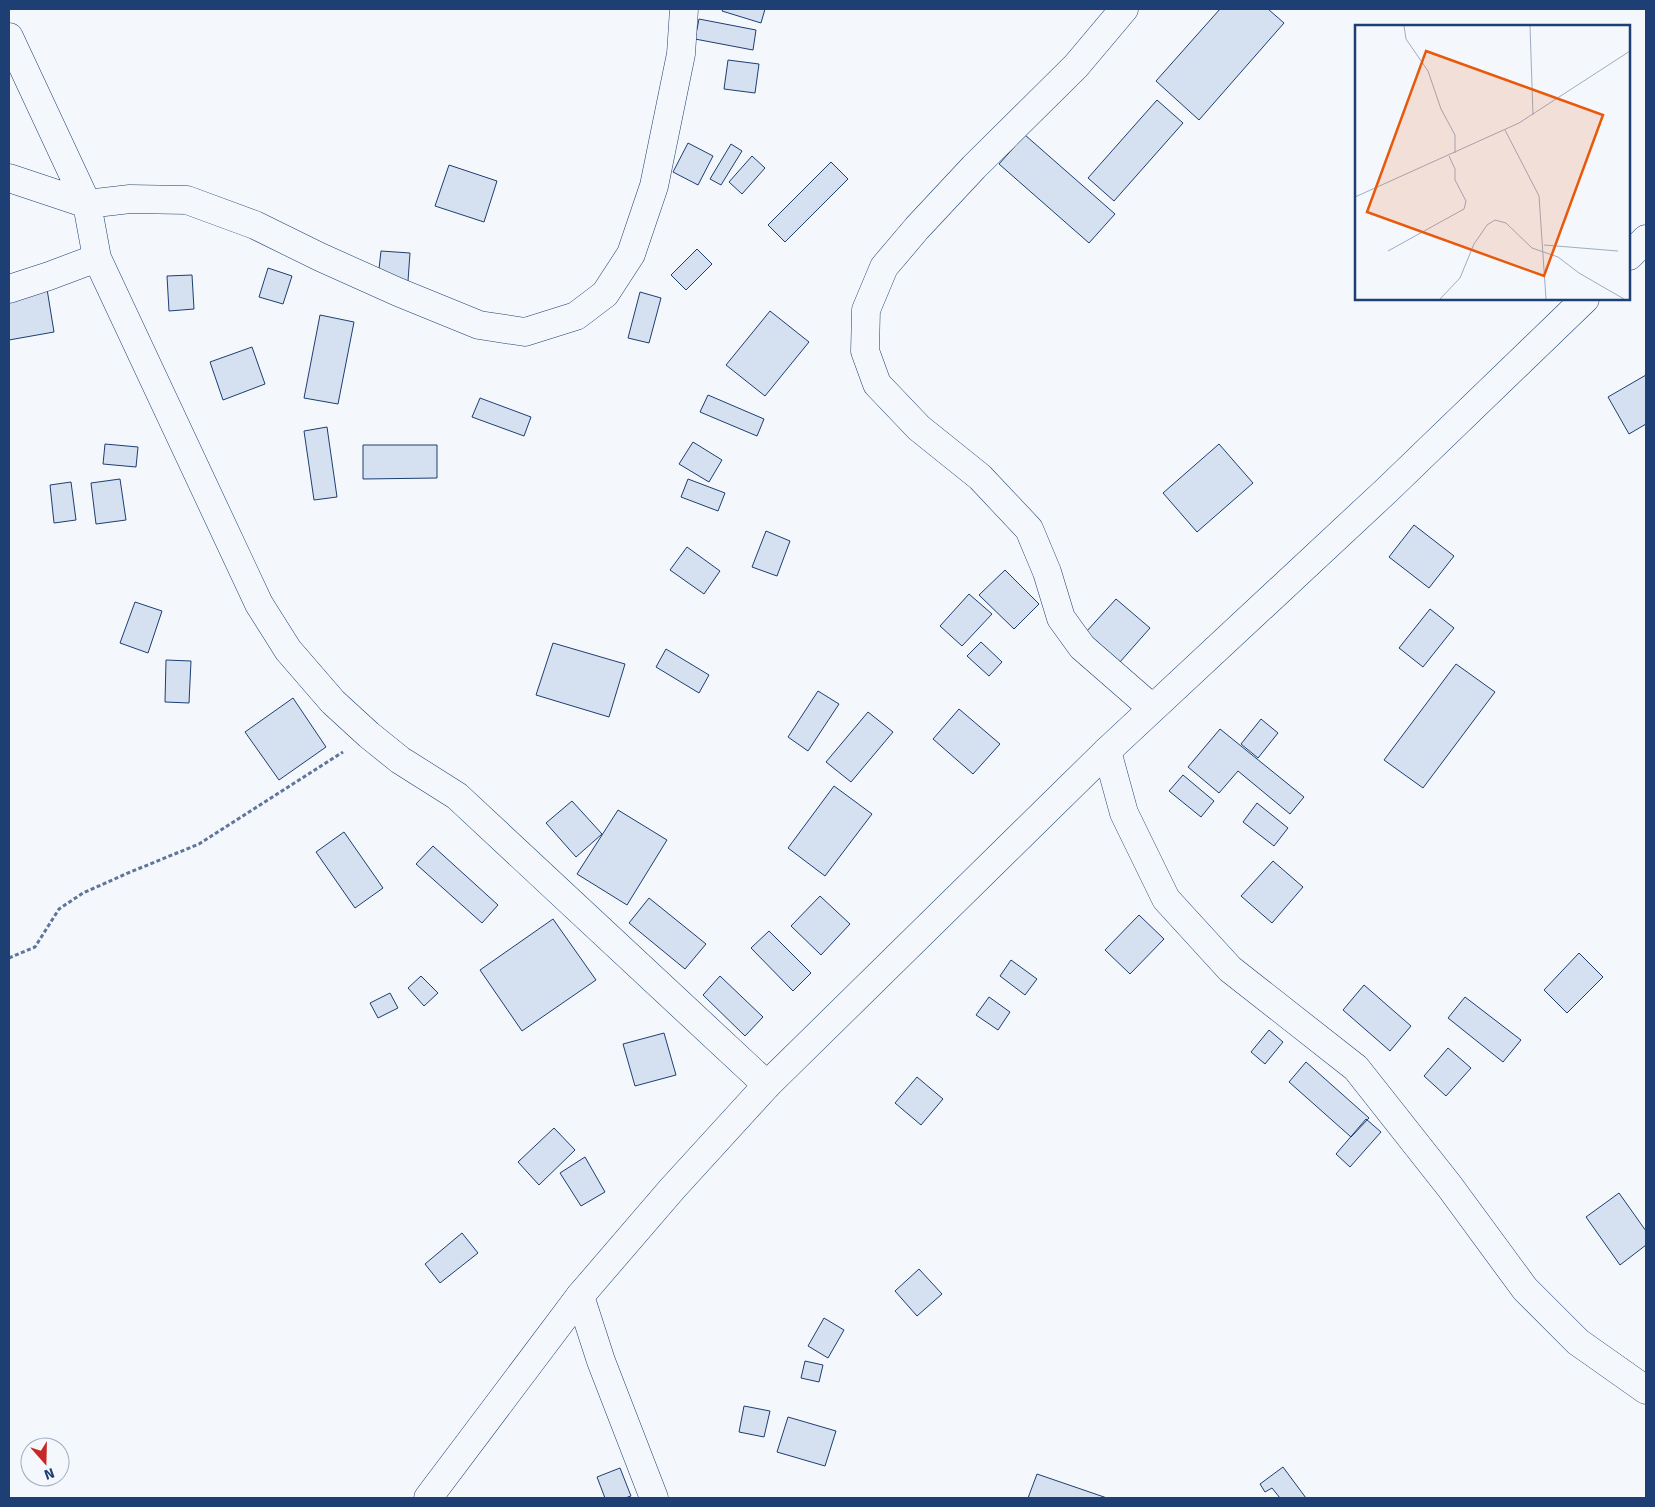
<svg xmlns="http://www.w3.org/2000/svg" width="1655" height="1507" viewBox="0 0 1655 1507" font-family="Signika,sans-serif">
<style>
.building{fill:#d5e0f0;stroke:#1d3f73}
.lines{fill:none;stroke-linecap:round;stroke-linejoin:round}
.minor-casing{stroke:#1d3f73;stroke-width:29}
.tertiary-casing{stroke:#1d3f73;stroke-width:29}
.path{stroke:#5e769c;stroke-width:3;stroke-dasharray:4 2.5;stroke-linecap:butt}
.minor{stroke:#f4f7fb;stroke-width:28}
.tertiary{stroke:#f4f7fb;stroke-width:28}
.inset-road{fill:none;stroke:#9eadc5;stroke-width:1}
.view{fill:#e8590c;fill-opacity:0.15;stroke:#e8590c;stroke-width:2.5}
.inset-edge{fill:none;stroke:#1d3f73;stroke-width:2.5}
</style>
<rect width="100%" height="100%" fill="#f4f7fb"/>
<path class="building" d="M723,9H765L761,23L722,11Z
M1220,9H1268L1284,23L1199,120L1156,81Z
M699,19L756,30L753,50L695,39Z
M728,60L759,64L755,93L724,89Z
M1157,100L1183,123L1114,201L1088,178Z
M1025,135L1115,214L1089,243L999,164Z
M688,143L713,156L698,185L673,172Z
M731,144L742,151L721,185L710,179Z
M752,156L765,168L742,194L729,182Z
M831,162L848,179L785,242L768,225Z
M449,165L497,181L484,222L435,206Z
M697,249L712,264L686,290L671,275Z
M381,251L410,253L408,281L378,278Z
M268,268L292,276L283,304L259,297Z
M192,275L194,309L169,311L167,276Z
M47,289L54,332L9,340V295Z
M640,292L661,298L649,343L628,338Z
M770,311L809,342L765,396L726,365Z
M320,315L354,322L338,404L304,398Z
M252,347L265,384L223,400L210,362Z
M1646,375V424L1629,434L1608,397Z
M708,395L764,419L757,436L700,412Z
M480,398L531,417L524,436L472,417Z
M327,427L337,497L314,500L304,431Z
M693,442L722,460L709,482L679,464Z
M105,444L138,447L136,467L103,464Z
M1219,444L1253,483L1197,532L1163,493Z
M363,445H437V478L363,479Z
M120,479L126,520L96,524L91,483Z
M688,479L725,493L718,511L681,497Z
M71,482L76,520L54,523L50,485Z
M1414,525L1454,556L1429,588L1389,557Z
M766,531L790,541L777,576L752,567Z
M687,547L720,571L704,594L670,570Z
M1005,570L1039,604L1014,629L979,595Z
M969,594L992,614L962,646L940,626Z
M1116,599L1150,628L1120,662L1086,632Z
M135,602L162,611L148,653L120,643Z
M1430,609L1454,628L1423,667L1399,648Z
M981,642L1002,662L989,676L967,656Z
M553,643L625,664L609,717L536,695Z
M666,649L709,675L699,693L656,667Z
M166,660L191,661L189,703L165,702Z
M1456,664L1495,692L1423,788L1384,760Z
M818,691L839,704L808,751L788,737Z
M293,698L326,747L279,780L245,732Z
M959,709L1000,744L973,774L933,739Z
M868,712L893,732L851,782L826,762Z
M1261,719L1278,733L1258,758L1241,744Z
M1220,729L1304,797L1290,814L1238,771L1219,793L1188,767Z
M1183,775L1214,801L1201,817L1169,791Z
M834,786L872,814L825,876L788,848Z
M572,801L602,834L576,857L546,823Z
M1257,803L1288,828L1274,846L1243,822Z
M618,810L667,840L627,905L577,874Z
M344,832L383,888L355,908L316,852Z
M433,846L498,905L482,923L416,864Z
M1273,861L1303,887L1272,923L1241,896Z
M820,896L850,924L821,955L791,926Z
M649,898L706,944L685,969L629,923Z
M1139,915L1164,939L1130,974L1105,950Z
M553,919L596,980L522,1031L480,970Z
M769,931L811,973L793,991L751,948Z
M1579,953L1603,977L1567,1013L1544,990Z
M1011,960L1037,979L1025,995L1000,976Z
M421,976L438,993L424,1006L408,988Z
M720,976L763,1017L745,1036L703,995Z
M1364,985L1411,1026L1390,1051L1343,1010Z
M390,993L398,1008L378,1018L370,1003Z
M989,997L1010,1012L998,1030L976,1015Z
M1465,997L1521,1040L1503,1062L1448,1018Z
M1269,1030L1283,1042L1265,1064L1251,1052Z
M664,1033L676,1075L635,1086L623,1044Z
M1448,1048L1471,1068L1446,1096L1424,1076Z
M1306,1062L1369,1118L1351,1137L1289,1082Z
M917,1077L943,1099L921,1125L895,1103Z
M1366,1119L1381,1132L1350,1167L1336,1154Z
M554,1128L575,1150L539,1185L518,1162Z
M585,1157L605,1192L581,1206L560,1173Z
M1619,1193L1646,1231V1245L1620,1265L1586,1217Z
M462,1233L478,1253L440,1283L425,1264Z
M919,1269L942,1294L917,1316L895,1291Z
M824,1318L844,1330L828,1358L808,1346Z
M805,1361L823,1365L819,1382L801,1378Z
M744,1406L770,1411L764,1437L739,1432Z
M788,1417L836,1431L825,1466L777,1452Z
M1283,1467L1306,1498H1280L1272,1488L1265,1492L1260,1484Z
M620,1468L631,1496L625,1498H605L597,1477Z
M1037,1474L1107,1498H1028Z"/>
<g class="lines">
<defs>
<path id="minor" d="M1124,9L1076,66L974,167L917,228L884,267L866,310L865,351L877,384L919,428L980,477L1029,529L1047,572L1061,618L1082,647L1152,708
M9,37L87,204L97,258L259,604L288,650L333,702L369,735L400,760L457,796L767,1085
M9,178L87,204L130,199L187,200L255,225L320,257L398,292L479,325L525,332L576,316L605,294L631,254L654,186L681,54L684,9
M9,289L49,276L97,258
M1107,751L1124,813L1166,899L1230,969L1356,1068L1450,1187L1525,1289L1578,1342L1646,1390
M580,1296L601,1361L654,1498"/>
<path id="tertiary" d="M1629,256L1646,239
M428,1498L580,1296L672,1189L767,1085L1107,751L1387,490L1585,299"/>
</defs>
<use href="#minor" class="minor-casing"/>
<use href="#tertiary" class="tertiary-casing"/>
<path class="path" d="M9,958L35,947L59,909L83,893L128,873L199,844L343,752"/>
<use href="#minor" class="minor"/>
<use href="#tertiary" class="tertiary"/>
</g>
<g transform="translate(1355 25)">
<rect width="275" height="275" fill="#f4f7fb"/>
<path class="inset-road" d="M49,1L51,14L73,46L86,84L100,110V128M175,1L178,90M150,105L184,171L191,274M0,172L164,98L275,26M189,220L263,226M33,226L109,184L111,176L100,155V144L94,131M85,274L105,253L119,219L132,200L140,195L151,198L177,223L203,232L224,248L269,274"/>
<path class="view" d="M71,26L248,90L189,251L12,187Z"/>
<rect width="275" height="275" class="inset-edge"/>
</g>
<rect width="1655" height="1507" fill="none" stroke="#1d3f73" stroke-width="20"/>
<g transform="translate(45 1462) rotate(160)"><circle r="24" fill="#f4f7fb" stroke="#9eadc5"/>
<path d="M0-4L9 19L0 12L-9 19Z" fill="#c62828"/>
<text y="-8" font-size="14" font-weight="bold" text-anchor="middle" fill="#1d3f73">N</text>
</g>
</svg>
